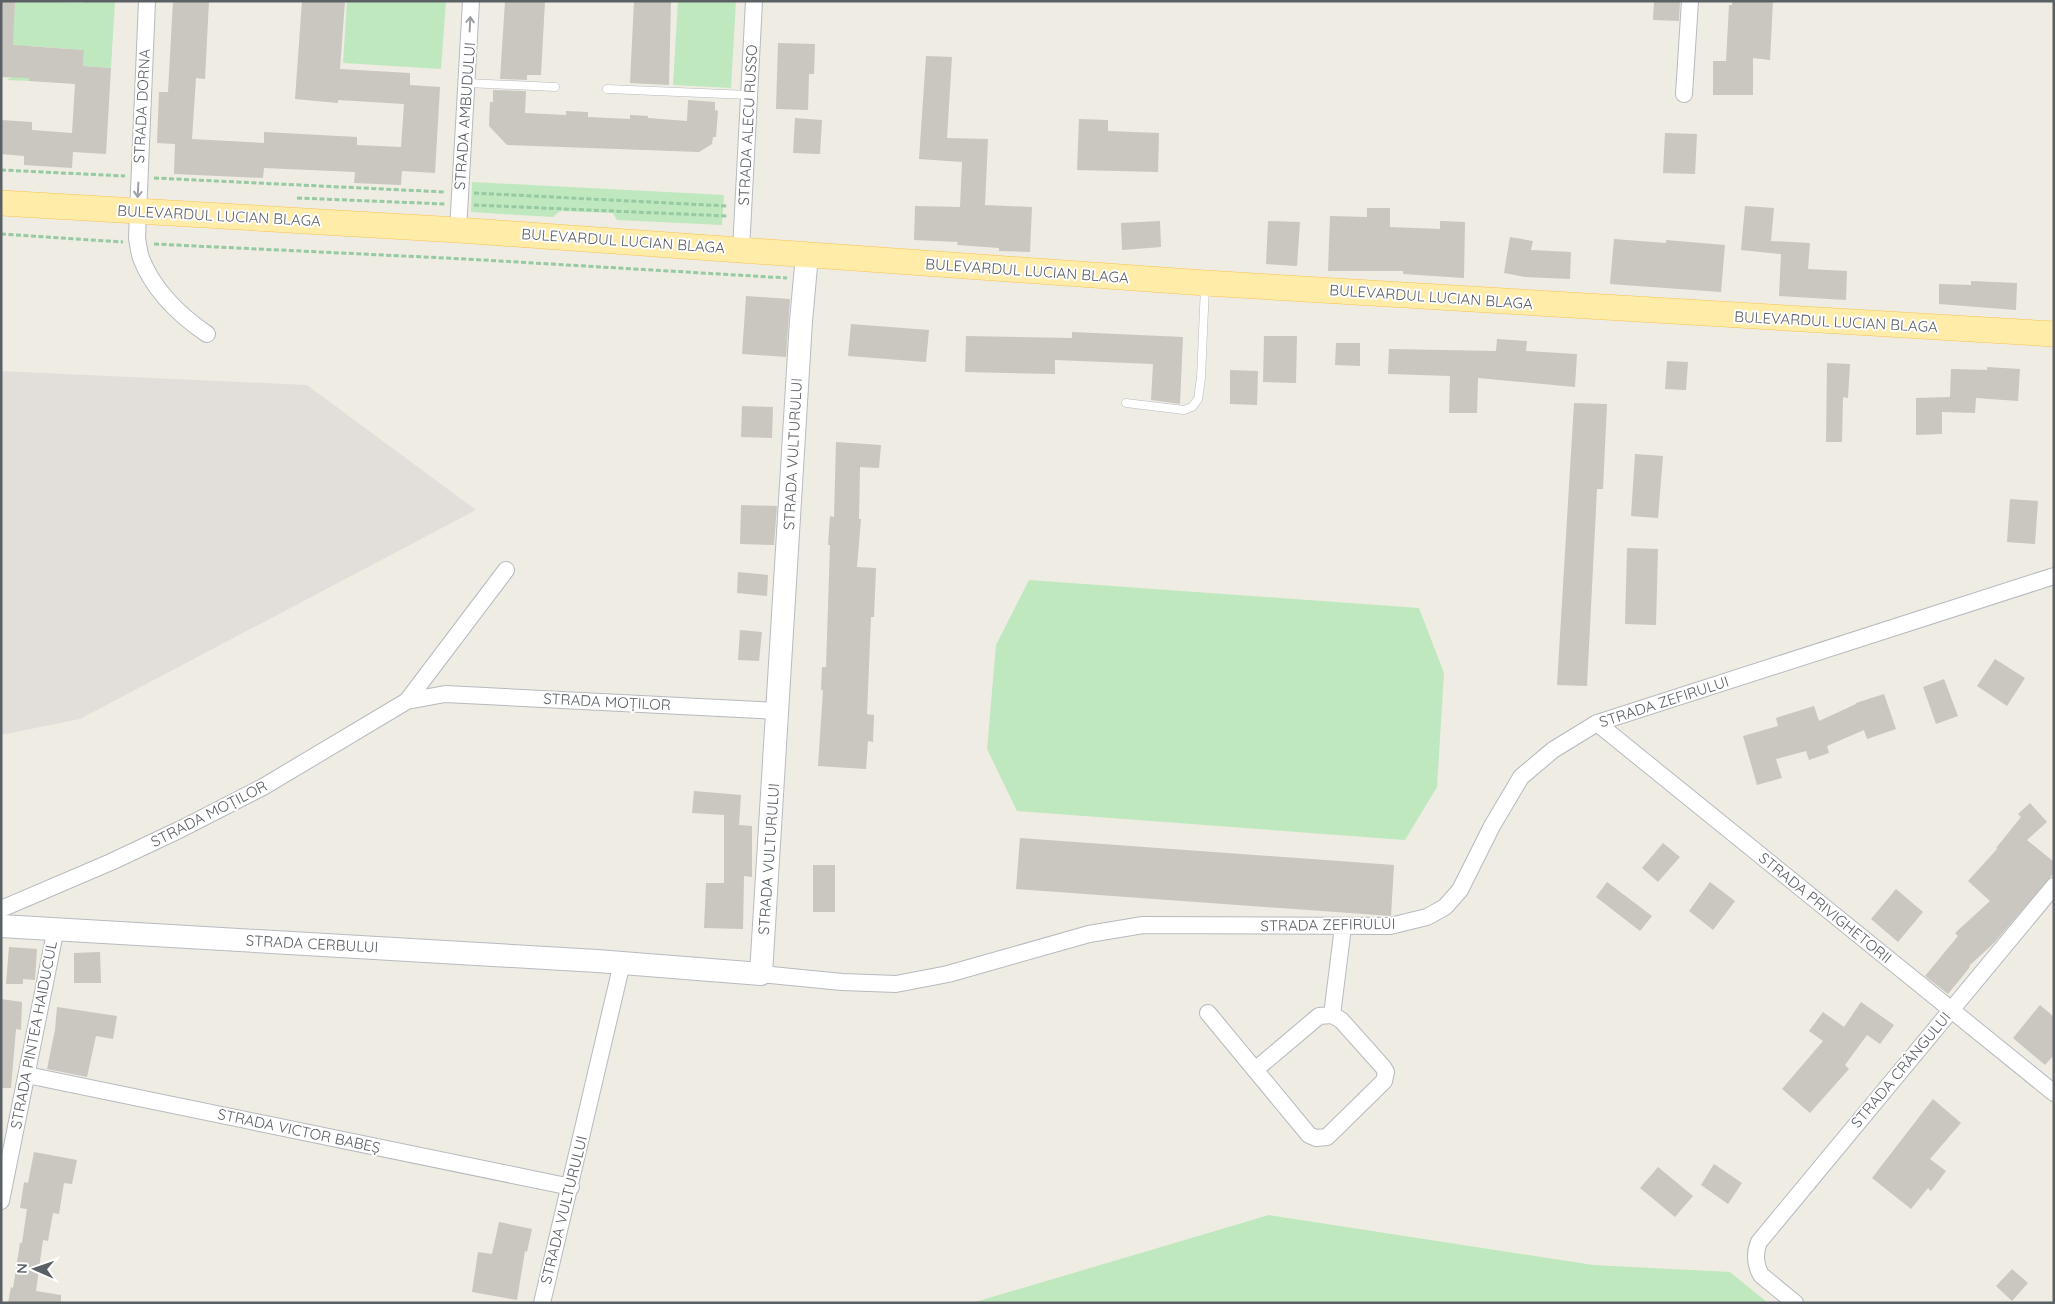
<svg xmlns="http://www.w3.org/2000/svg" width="2055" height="1304" viewBox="0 0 2055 1304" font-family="Quicksand,sans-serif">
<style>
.industrial{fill:#e2dfdb}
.green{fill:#c0e8be}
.building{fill:#cac6c0}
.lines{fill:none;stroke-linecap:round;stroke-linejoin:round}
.lane-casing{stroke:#b6babe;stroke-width:9}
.street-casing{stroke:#b6babe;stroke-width:18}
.secondary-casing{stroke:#b7bbc0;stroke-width:24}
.primary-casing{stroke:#fac151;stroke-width:26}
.path{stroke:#96caa2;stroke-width:3;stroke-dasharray:5 2.5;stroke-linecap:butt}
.lane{stroke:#fff;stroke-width:8}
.street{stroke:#fff;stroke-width:16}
.secondary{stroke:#fff;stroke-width:22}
.primary{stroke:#ffeca8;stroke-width:25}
.oneway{stroke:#9da0a3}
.labels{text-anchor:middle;stroke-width:4;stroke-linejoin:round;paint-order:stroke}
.street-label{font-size:15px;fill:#5b6065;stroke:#fff}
</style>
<rect width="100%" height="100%" fill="#efece3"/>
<path class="industrial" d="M1,371L307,385L476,510L80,719L1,735Z"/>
<path class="green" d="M15,1L83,3V1H115L111,68L83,66L84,50L31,46L29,81L7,80L11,77Z
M347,1H446L441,69L343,63Z
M678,1H736L731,88L673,85Z
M472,182L724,195L722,225L617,220L613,213L560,211L553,217L471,212Z
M1029,580L1419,608L1444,673L1437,787L1405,840L1017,811L987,749L996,645Z
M1269,1215L1593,1265L1730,1272L1768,1303H972Z"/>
<path class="building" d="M1,1H15L13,45L84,50L83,66L111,68L106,154L73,152L72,168L24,165V156L1,154V120L32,122V130L72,133L75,84L29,81V78L1,77Z
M173,1H209L205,79L196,78L192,139L264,143V132L357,137V145L401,147L404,104L338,100V103L295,99L302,1H345L340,69L410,73V85L440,87L435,173L402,171L401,185L354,183L355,172L264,168L263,178L174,174L175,144L157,143L159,92H168Z
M505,1H545L541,75H527V80L500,79Z
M634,1H671L669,85L630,83Z
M1654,1H1680L1679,21L1653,20Z
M1732,1H1773L1770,60L1753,58V95H1713V61H1726L1729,5H1732Z
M778,43L815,44L814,74H809L808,110L776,109Z
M926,56L952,57L947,138L988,139L985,205L1032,207L1030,252L999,251V248L957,245L958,242L914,240L915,206L960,207L962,162L919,159Z
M493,90L526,91L525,113L566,115V111L588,112V117L630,119V115L648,116V118L687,121L688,100L715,102V110L718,111L716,137H713L712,144L699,152L507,145L489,126L490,102H493Z
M795,118L822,120L820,154L793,153Z
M1079,119L1108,120V131L1159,133L1158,172L1077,170Z
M1665,133L1697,134L1695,174L1663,173Z
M1745,206L1774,208L1771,241L1810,243L1808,269L1847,271L1846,300L1779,296L1781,254L1741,250Z
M1367,208H1390V227L1440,229V221L1465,222L1464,278L1403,274V271H1328L1330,216L1367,217Z
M1160,221L1161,247L1122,250L1121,223Z
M1268,221L1300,222L1297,266L1266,264Z
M1510,237L1533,241L1531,250L1571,252L1570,279L1525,277L1504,273Z
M1614,239L1666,243V240L1725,245L1721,292L1610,284Z
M1971,281L2017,283L2016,310L1939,304V284L1971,285Z
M746,296L790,299L786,357L742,354Z
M851,324L929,330L926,362L848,356Z
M1072,332L1183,337L1180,404L1151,400L1153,364L1055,360V374L965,372L966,336L1072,338Z
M1264,336H1297L1296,383L1263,382Z
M1497,339L1527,341L1526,351L1577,354L1575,387L1478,378L1477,413H1449L1450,376L1388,374L1389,349L1496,351Z
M1336,343H1360V366L1335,365Z
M1667,361L1688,362L1686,390L1665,389Z
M1827,363L1850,364L1848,398L1843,397L1842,442H1826Z
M1987,367L2020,369L2018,401L1976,398L1975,413L1942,412V434L1916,435V398L1950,397L1951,369L1987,370Z
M1230,370L1258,371L1257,405L1230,404Z
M1574,403L1607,404L1603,489H1597L1587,686L1557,685Z
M742,406L773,407L772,438L741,437Z
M836,442L881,445L879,468L860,467L859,519H861L857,567L876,568L874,617H871L867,714L874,715L873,742L868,741L866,769L818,766L823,690H821L822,667H826L830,545H828L830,516L834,517Z
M1635,454L1663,456L1658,518L1631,516Z
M2010,499L2038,501L2035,544L2007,542Z
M741,505L777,506L774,545L740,544Z
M1627,548L1658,549L1656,625L1625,624Z
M738,572L768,575L767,596L737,593Z
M740,630L762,632L759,661L738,660Z
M1995,659L2025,678L2007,706L1977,686Z
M1944,679L1958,716L1936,724L1923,687Z
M1884,694L1896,729L1867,739L1864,730L1827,746L1829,753L1809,760L1806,751L1776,759L1782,778L1757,785L1743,736L1778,726L1776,718L1814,706L1819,721L1856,704V703Z
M694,791L741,795L739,825L752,826V877L744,876L743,929L704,928L706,883H724V815L692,813Z
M2030,803L2047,822L2027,840L2054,862V873L1995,942L1969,966L1970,967L1948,994L1925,976L1958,936L1955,933L1990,901L1968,881L1997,849L1996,848L2021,817L2018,814Z
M1020,838L1394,865L1391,916L1016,889Z
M1663,843L1680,857L1658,882L1642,868Z
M813,865H835V912H813Z
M1607,882L1652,916L1640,931L1596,897Z
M1710,882L1735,901L1713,930L1689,911Z
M1896,889L1923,912L1898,942L1871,919Z
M9,947L37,949L35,980L23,979V984H6Z
M100,952L101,983H74V953Z
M1,999L22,1002L21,1030L16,1029L11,1088H1Z
M1861,1002L1894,1025L1880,1044L1867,1035L1845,1065L1849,1069L1810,1113L1782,1089L1823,1041L1809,1031L1823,1012L1844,1027Z
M2040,1005L2054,1017V1055L2045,1065L2013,1038Z
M57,1007L117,1016L113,1039L96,1036L87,1077L47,1069L55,1030Z
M1933,1099L1961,1123L1930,1159L1946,1171L1931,1191L1928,1188L1911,1209L1872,1178Z
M34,1152L77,1160L72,1184L64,1183L59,1214L53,1213L48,1241L43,1240L36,1291L61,1295V1303H8L11,1287L13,1288L20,1243H22L27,1209L20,1208L24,1182L28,1183Z
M1714,1164L1742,1183L1728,1204L1701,1185Z
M1658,1167L1693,1196L1675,1217L1640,1188Z
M499,1222L532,1229L527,1252L525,1251L517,1300L472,1292L478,1252L492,1254Z
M2012,1269L2028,1283L2012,1301L1996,1286Z"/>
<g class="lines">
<defs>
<path id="lane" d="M467,83L555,87
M607,89L749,95
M1126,403L1184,410L1192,407L1198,399L1201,378L1205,286"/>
<path id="street" d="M147,1L137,238C138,244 139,252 141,258C153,289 179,315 207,334
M1684,94L1690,1
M458,230L471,1
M741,250L754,1
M407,701L506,570
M1597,723L2054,1093
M1,909L111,862L181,829L263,787L407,701L445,694L778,711
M761,974L842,982L896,984L948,974L1089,934L1143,925L1390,926L1427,917L1445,907L1460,890L1492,826L1521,777L1553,750L1597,723L2054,576
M1208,1013L1309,1135L1316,1138L1327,1137L1384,1081L1386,1072L1383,1067L1341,1020L1332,1015L1343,927
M1255,1070L1319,1016L1332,1015
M27,1075L571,1187
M1,1201L56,928
M542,1303L622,963
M1795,1303L1761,1275C1755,1264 1754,1254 1759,1242L2054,886"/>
<path id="secondary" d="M1,926L597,961L761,974L801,321L807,255"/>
<path id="primary" d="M1,203L458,230L1205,283L2054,334"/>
</defs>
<use href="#lane" class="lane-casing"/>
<use href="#street" class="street-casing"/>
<use href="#secondary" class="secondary-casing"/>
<use href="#primary" class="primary-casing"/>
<path class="path" d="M1,170L125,176
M154,178L445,192
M474,193L727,206
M297,198L445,204
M474,205L727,216
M1,234L123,242
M154,244L466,259L787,278"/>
<use href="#lane" class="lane"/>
<use href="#street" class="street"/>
<use href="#secondary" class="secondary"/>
<use href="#primary" class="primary"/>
</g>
<defs><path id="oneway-shaft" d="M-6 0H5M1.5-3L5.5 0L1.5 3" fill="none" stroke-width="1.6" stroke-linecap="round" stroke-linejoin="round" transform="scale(1.25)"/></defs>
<g class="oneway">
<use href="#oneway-shaft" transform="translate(470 24) rotate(-87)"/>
<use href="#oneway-shaft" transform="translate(138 190) rotate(93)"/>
</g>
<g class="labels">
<g class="street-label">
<text transform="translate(142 106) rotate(-87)" y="5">STRADA DORNA</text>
<text transform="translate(465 116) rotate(-86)" y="5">STRADA AMBUDULUI</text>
<text transform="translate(748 125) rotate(-87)" y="5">STRADA ALECU RUSSO</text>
<text transform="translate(219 216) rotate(3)" y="5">BULEVARDUL LUCIAN BLAGA</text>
<text transform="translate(623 241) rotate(4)" y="5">BULEVARDUL LUCIAN BLAGA</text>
<text transform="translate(1027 271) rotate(4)" y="5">BULEVARDUL LUCIAN BLAGA</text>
<text transform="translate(1431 297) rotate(4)" y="5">BULEVARDUL LUCIAN BLAGA</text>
<text transform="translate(1836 322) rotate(3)" y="5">BULEVARDUL LUCIAN BLAGA</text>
<text transform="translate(793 454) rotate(-87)" y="5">STRADA VULTURULUI</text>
<text transform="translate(607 702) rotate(3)" y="5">STRADA MOȚILOR</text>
<text transform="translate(1664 702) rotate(-18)" y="5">STRADA ZEFIRULUI</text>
<text transform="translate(209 814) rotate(-27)" y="5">STRADA MOȚILOR</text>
<text transform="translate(769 859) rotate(-86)" y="5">STRADA VULTURULUI</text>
<text transform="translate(1825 908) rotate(39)" y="5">STRADA PRIVIGHETORII</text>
<text transform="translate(1328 925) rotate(-1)" y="5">STRADA ZEFIRULUI</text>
<text transform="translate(312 944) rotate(3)" y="5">STRADA CERBULUI</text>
<text transform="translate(34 1035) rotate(-79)" y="5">STRADA PINTEA HAIDUCUL</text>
<text transform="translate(1901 1070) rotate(-50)" y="5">STRADA CRÂNGULUI</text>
<text transform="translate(299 1131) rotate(12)" y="5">STRADA VICTOR BABEȘ</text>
<text transform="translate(564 1210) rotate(-76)" y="5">STRADA VULTURULUI</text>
</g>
</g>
<rect width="2055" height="1304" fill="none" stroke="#5b6065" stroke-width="5"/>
<g transform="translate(35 1269) rotate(272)" stroke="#ffffff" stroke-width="4" paint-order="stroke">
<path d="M0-4L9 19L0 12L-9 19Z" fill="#5b6065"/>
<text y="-8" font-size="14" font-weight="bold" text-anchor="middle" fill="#5b6065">N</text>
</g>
</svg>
